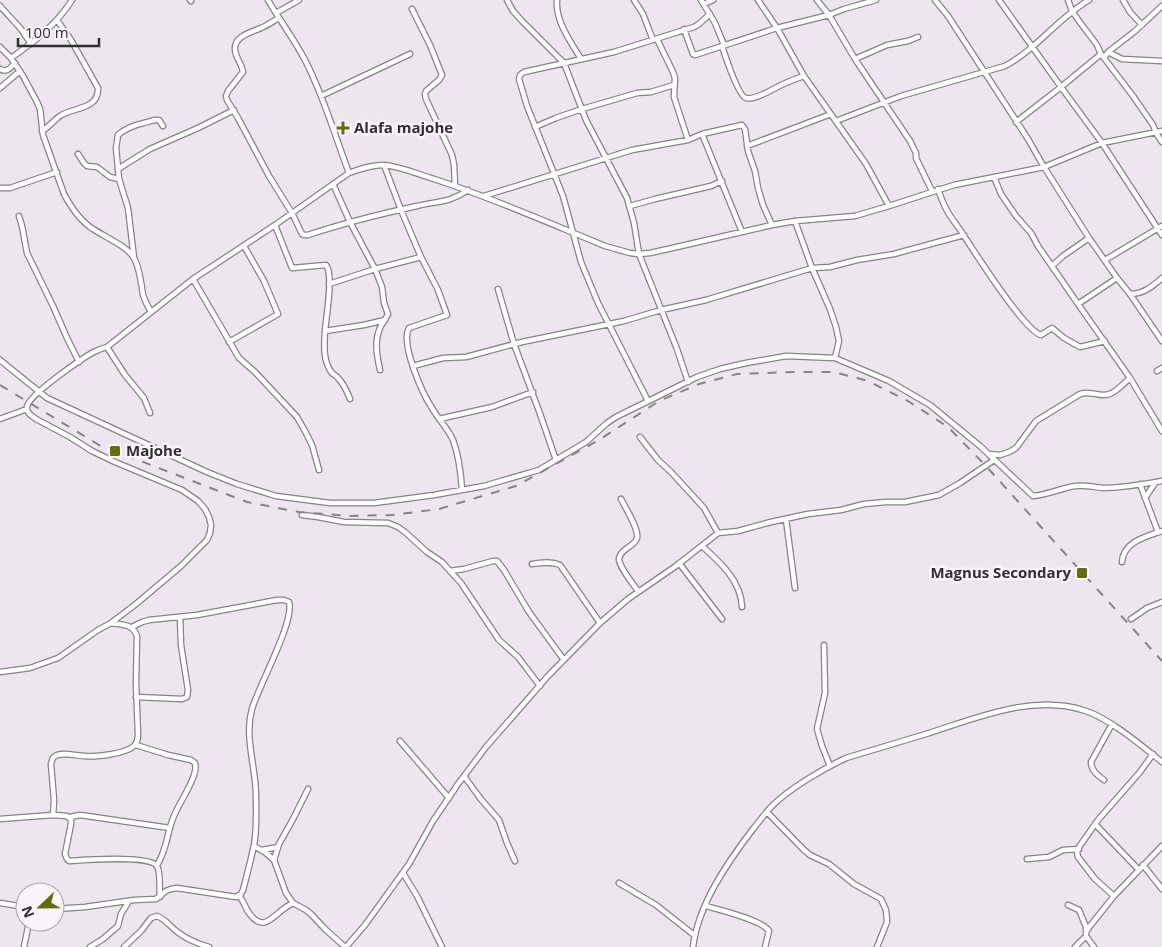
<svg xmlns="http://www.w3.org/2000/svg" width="1162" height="947" viewBox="0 0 1162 947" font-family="'Open Sans',sans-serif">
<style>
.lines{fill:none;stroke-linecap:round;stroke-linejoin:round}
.street-casing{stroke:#888289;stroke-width:7}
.street{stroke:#fff;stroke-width:4.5}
.rail{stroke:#888388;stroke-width:2;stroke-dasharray:9 9;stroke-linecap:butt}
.poi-dot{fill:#656b0f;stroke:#faf4fb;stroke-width:2}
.labels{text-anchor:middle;stroke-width:5;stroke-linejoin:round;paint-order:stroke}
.poi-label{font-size:15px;font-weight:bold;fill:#312f31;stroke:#faf4fb;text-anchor:start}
</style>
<rect width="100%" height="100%" fill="#ede6ee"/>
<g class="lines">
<defs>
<path id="street" d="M190,0L191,1
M268,0C280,21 295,40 306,62C324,97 335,136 349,173
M507,0L513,11L522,21L564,63L586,120L627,198L634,223L639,254L677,349L688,382
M557,0C555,21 571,42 581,59
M634,0L643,14L653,40
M701,0L715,23L724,45
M758,0L777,28L804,76L866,164L889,206
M817,0L829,15L855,59L910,141L916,153V158L932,191
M935,0L948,16L1028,139L1044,167L1089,238L1117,278L1130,294L1162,341
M999,0L1061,87L1102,143L1158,229L1162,235
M1068,0L1072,11L1079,21L1097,45L1101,54L1133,96L1153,125L1156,133L1162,142
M1123,0L1130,12L1142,25
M704,4L713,0
M0,6L21,29L31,44
M412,9L430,45L442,75L439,80L426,91L425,94L426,99L452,155L454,165L455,186
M276,13L299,0
M279,18C273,21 268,25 261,28C252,32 234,36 235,49C235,57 242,64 243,72L228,91L226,96L227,100L238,118L269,176L292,213L302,234L304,235H308C344,223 380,214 417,206C437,201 450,203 468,190
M684,29L693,54L695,55L777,28L829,15L844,9L876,0
M657,39L673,72L675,78L674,97L688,140
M722,46C725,55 738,96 746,98C756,101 777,86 786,83C792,80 798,78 804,76
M0,47L11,58L23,76L37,102L40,109L43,135L64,194C71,207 80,221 93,229C105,237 127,246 134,258C140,268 141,283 143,295C145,301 148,307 151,312
M1108,52L1122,59L1162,61
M11,58C34,42 57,24 72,0
M1104,58L1108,52L1134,32L1162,6
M855,59L887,45L908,41L918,37
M0,69C7,73 10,68 15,63
M0,88L20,71
M321,96L410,54
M836,121L901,96L1005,66C1037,49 1058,18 1089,0
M1016,122L1061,87L1101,54
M535,127L556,118L582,109L637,93L651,92L674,85
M42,131C49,127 54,120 60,116C73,107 99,110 98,88L71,40L57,20
M702,134L742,232
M747,146L831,114
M78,154L84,163L87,166L97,167L110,177L119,179
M384,165L401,210L421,257L438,290L447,315L409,328C400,343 422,393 432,408C438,419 448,428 453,440C459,456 461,474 462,490
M118,169L150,149L198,128L234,110
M994,177L1001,194L1016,216L1031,233L1038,246L1078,304L1130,378L1162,431
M333,184L350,222L375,269L382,287L384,303L388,314C386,319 382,323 380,328C374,342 377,356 380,370
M0,188H10L57,172
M938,189C941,198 944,206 949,214C954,222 961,230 966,239C978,257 1024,330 1041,335L1052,328L1064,338L1080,347L1105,341
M484,196L632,150L688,140L702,134L742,125L745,129L748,151L755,171L758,188L763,205L772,225
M630,206L655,199L711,186L722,181
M19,216L22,226L27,253L53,306L67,338L79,362
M795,221L812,268L830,309L836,327L839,341L835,358
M275,225L292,268L326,265C334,275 326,317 325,331C324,345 323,362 332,373C334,375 337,376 338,378C344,384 347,391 350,399
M134,258L128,208L119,179L116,148L118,135C128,126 143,123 155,120H159L163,126
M1105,260L1162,226
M1052,266L1063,256L1089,238
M193,279L239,358L255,372L297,417L305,431L312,445L319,470
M329,284L375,269L421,257
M498,289L514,344L539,411L556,460
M1130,294C1143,294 1152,287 1162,278
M1078,304L1117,278
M325,331L364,325L385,320
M229,342L278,314L264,281L244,246
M107,347L125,375L144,398L150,413
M0,360L47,398L207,472L237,484L276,496L330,503H374L434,495L484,486L539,470L586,442L607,423L616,417L697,377L720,369L746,363L786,356L835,358L889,381L930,405L980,446L1033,496C1048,495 1061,488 1075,486C1085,485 1094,487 1103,488C1123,488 1143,484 1162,481
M413,366L443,358L466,357L522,342L624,321L661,310L706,300L812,268L830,267L857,260L894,254L964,235
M1157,371L1162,368
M648,401L598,303L581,262L563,196L527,106L519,79L520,75L524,72L614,52L694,27L699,24L710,14
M0,419L27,409
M439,419L492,407L533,392
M640,437L658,460L671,472L704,508L718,533
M989,454L1000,455L1009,452L1016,448L1036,421L1080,394C1089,391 1095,395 1104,395C1114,395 1123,384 1130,378
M1140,484L1158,532
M1145,498L1155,483
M621,499C625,507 639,529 637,538C636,543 630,546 626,549C623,551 620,555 619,558C618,566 634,585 638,591
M302,515L318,517L344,522L388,523L398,527L405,532L427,552L442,562L450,571L461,583L499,640L518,657L540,686
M786,519L795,588
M702,546C721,563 741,581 742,607
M1122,562C1123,542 1145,537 1162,531
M679,563L722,619
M532,564C541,563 551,561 560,565L600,623
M450,571L464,569L493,561H497L504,570L529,612L564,660
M1131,619L1147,608L1162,602
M824,645L825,693L817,729L822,746L830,766
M0,672L30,668L58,658L98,630L111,623L136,604L181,566L207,540L210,533L211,525L209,517L205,509L198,501L182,490L115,462L92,451L70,437L36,419C32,416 26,413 27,407C27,396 85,356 96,351C100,349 104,348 107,347L193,279L275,225L349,173C360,169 371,165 383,165C400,166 417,174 434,179C493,198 549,223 605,246L630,253L639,254L650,253L668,249L772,225L795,221L855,216L889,206L954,185L1044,167L1102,143L1162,131
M136,697L182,699L187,697L188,690L181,645L180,617
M400,741L449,798
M136,745L168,755L191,760L195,763C197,772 192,780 188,789C183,799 176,809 172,821C167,835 166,852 157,865
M464,776L480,798L499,820L507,843L515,861
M1104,780C1097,775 1091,770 1091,762L1112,724
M767,812L804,850L810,855L829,864L854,884L881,899L886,910L887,922L877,947
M53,815L54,800L51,764C52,761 52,758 54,757C60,751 77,756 85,756C96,757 127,754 135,745C137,742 138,739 138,735L136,682L137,636C133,624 123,625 111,623
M70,817L80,815L170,828
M0,819L53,815L67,816L71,820V824L65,854L67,859L69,861C83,860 150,855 157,866C161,872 159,890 160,897
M1095,824L1139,870
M254,846L266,853L274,860L286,893L293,903L306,910L311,914L325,929L345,947
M262,850L278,847
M1027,859L1049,857L1063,850L1079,849
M274,860L279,844L293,819L308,789
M1143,865L1162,889
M403,873L417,896L442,947
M619,883L656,905L694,935
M239,896C244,901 245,908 249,913C262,931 270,920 282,910C286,907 289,905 293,903
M1114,896L1095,879L1078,857L1077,852L1079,847L1098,820L1140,772L1153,754
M0,903L25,907
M1068,905L1079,910L1086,927V930
M706,906C720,910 762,920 769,931L765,947
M55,909L85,907L134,900L156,899L166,891L171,889L177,888L236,897L241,894L243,890C247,875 251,860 254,845C257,830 256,812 256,796C256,767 244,738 252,709C259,685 295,621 289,602L284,600H277L197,615L149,620L142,622L132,627
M1086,936L1094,947
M24,947L29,922
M90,947L103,939L118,926L121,914L129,901
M124,947L141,931L151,918L157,916C166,919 171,928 179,933C188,940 199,944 209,947
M346,947L365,925L409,864L433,821L458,784L486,747L548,676L600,623L628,599L676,566L718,533L738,531L771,522L808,514L841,510L864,504L886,502H905L939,495L960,483L994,460
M693,947C698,905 727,863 753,829C759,822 765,813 772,806C790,788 823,769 846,758C873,750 900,742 926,734C977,718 1033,693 1086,711C1110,719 1142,746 1162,762
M1075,947L1086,936V932L1090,926L1114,896L1162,846"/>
</defs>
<use href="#street" class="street-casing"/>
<use href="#street" class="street"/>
<path class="rail" d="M0,385L99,445L247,502L299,512L350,516L392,515L439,509L516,486L599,440L659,401L699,384L737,374L794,372H834L868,381L908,401L948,427L986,466L1162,661"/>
</g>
<g class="poi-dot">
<path d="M340.5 120.5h5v5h5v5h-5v5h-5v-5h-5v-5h5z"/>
<rect x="109" y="445" width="12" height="12" rx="2.5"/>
<rect x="1076" y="567" width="12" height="12" rx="2.5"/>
</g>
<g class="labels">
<g class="poi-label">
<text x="354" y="133">Alafa majohe</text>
<text x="126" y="456">Majohe</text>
<text x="1071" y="578" text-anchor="end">Magnus Secondary</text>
</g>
</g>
<g transform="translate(40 907) rotate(248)"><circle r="24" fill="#faf4fb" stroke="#aaa5aa"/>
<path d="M0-4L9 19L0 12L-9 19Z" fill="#656b0f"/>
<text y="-8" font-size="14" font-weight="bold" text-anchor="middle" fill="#312f31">N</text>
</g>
<path d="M18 38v8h81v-8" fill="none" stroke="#312f31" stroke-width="2.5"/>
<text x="25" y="38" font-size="15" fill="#312f31" stroke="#faf4fb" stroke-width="4" paint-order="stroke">100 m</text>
</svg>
